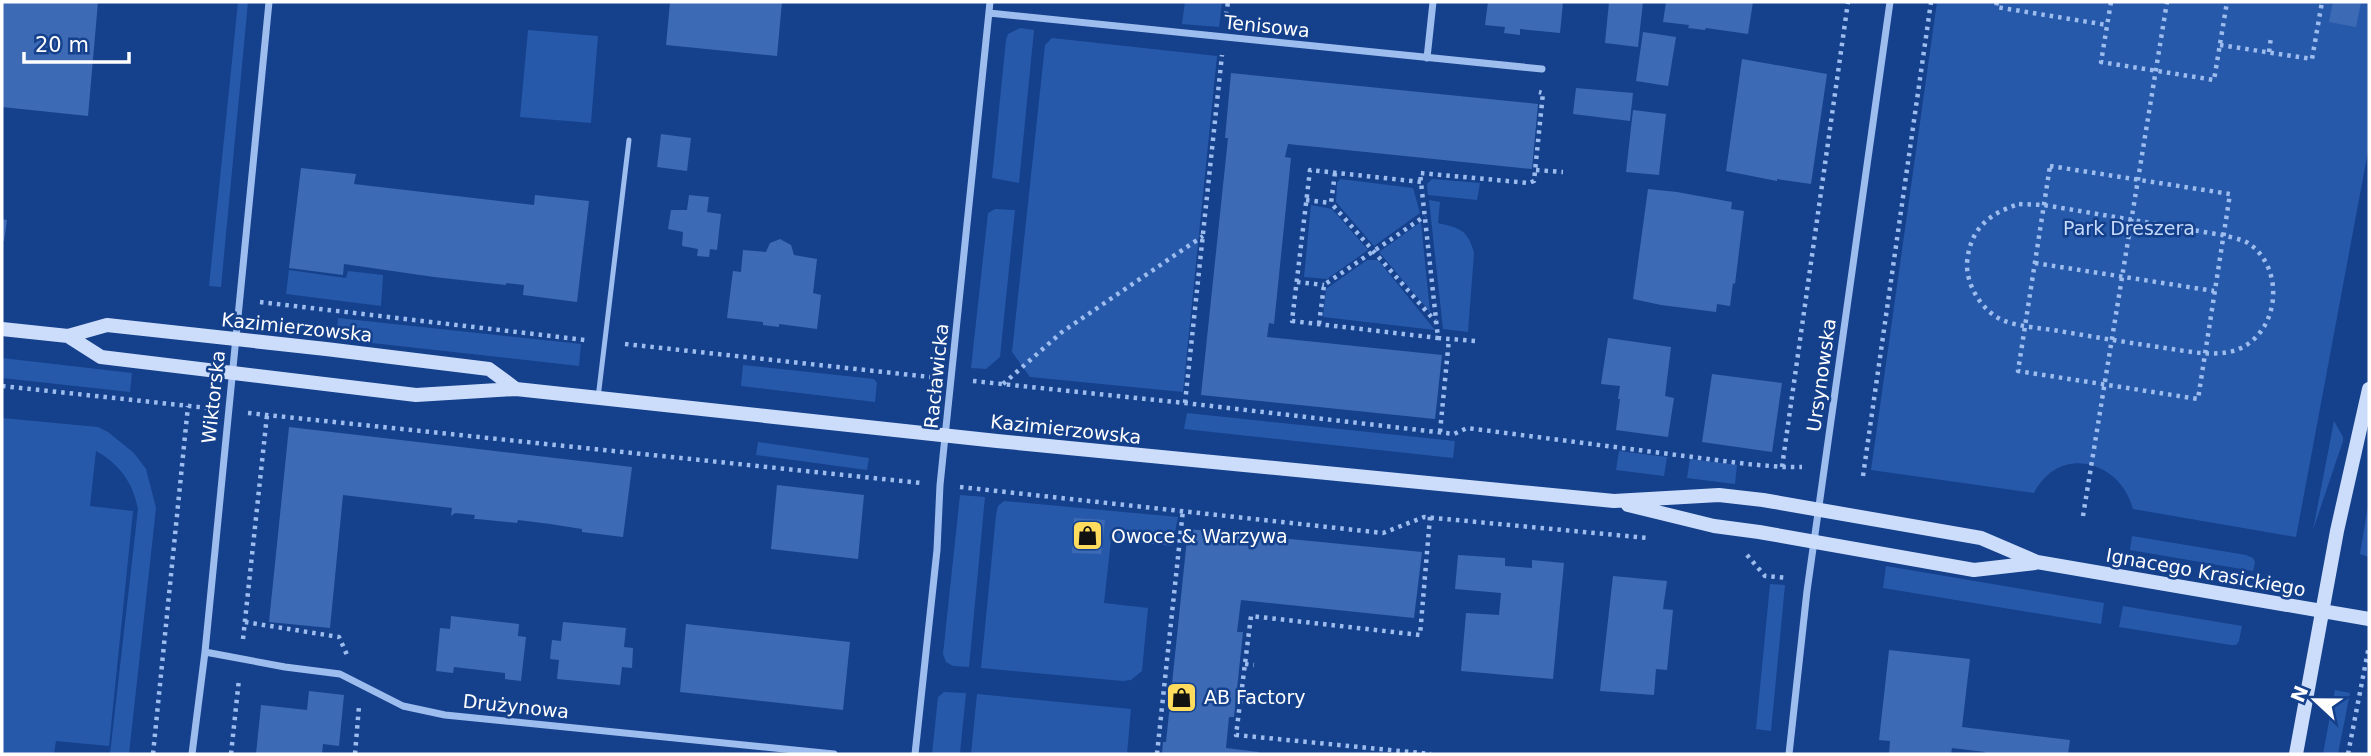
<svg xmlns="http://www.w3.org/2000/svg" width="2371" height="756" viewBox="0 0 2371 756" font-family="'DejaVu Sans',sans-serif">
<style>
.green{fill:#2759aa}
.building{fill:#3d6ab5}
.lines{fill:none;stroke-linecap:round;stroke-linejoin:round}
.path{stroke:#9ebdef;stroke-width:4.5;stroke-dasharray:3.5 5;stroke-linecap:butt}
.lane{stroke:#9ebdef;stroke-width:5}
.street{stroke:#9ebdef;stroke-width:7}
.secondary{stroke:#ccddfb;stroke-width:14}
.labels{text-anchor:middle;stroke-width:5;stroke-linejoin:round;paint-order:stroke}
.street-label{font-size:19px;fill:#fff;stroke:#15408c}
.park-label{font-size:19px;fill:#c5d9fb;stroke:#15408c}
.poi-label{font-size:19px;fill:#fff;stroke:#15408c;text-anchor:start}
</style>
<rect width="100%" height="100%" fill="#15408c"/>
<path class="green" d="M238,2H248L221,287L209,286Z
M1185,2H1222L1219,27L1182,24Z
M1937,2H2369V146L2296,537L2133,509C2120,460 2059,444 2034,493L1871,470Z
M1020,28L1034,30L1019,183L992,178L1006,40L1008,34Z
M528,30L598,36L591,123L520,117Z
M1052,38L1217,56L1183,392L1030,377L1012,352L1045,45Z
M1340,179L1413,188L1420,213L1374,246L1336,202L1337,183Z
M1432,179L1480,183L1477,200L1428,195L1427,184Z
M1429,200L1440,202L1438,223C1460,228 1468,230 1474,253L1468,332L1443,329Z
M1311,205L1332,209L1368,250L1327,279L1304,277Z
M995,209L1015,210L1000,357L986,369L971,368L988,213Z
M1421,222L1430,312L1379,252Z
M1367,260H1378L1435,330L1323,317L1326,289Z
M289,270L346,278L348,271L383,275L381,306L286,294Z
M338,318L581,344L579,366L336,339Z
M2,358L132,373L130,392L2,378Z
M743,365L874,379L877,383L875,402L741,386Z
M1187,413L1455,441L1453,458L1184,429Z
M2,418L98,427L108,432L134,453L146,469L156,508L129,754H110L138,509C133,482 119,464 96,451L90,506L133,511L109,746L56,741L54,754H2Z
M2334,421L2343,437V441L2313,530Z
M758,442L869,458L867,470L756,455Z
M1619,451L1667,457L1664,476L1616,470Z
M1690,459L1737,465L1735,484L1687,478Z
M960,495L985,497L969,667L953,666L946,662L943,654Z
M2369,500V557L2360,554Z
M1004,501L1178,517L1172,546L1111,540L1104,603L1148,608L1142,671L1131,680L1123,681L981,668L996,515L998,506Z
M2132,536L2246,555L2253,558L2255,562L2253,571L2130,550Z
M1886,566L2104,603L2101,624L1883,588Z
M1770,584L1785,585L1771,731L1756,729Z
M2123,606L2242,626L2239,641L2236,645H2231L2119,627Z
M2335,690L2350,693L2338,754H2323Z
M944,692L966,693L960,754H932L938,697Z
M977,694L1131,709L1127,754H971Z"/>
<path class="building" d="M2,2H98L88,116L2,107Z
M670,2H782L777,56L666,45Z
M1488,2H1563L1560,33L1520,29V35L1504,33L1505,27L1485,25Z
M1609,2H1643L1638,47L1605,43Z
M1666,2H1753L1748,34L1706,28L1705,30L1688,28L1689,25L1663,22Z
M2333,2H2361L2356,27L2329,22Z
M1643,32L1676,37L1668,86L1636,81Z
M1742,59L1827,74L1811,184L1777,179V181L1726,171Z
M1231,73L1538,104L1532,169L1288,144L1285,157L1291,158L1274,324L1269,323L1267,337L1442,355L1435,419L1201,395L1228,138H1225Z
M1576,88L1633,93L1630,121L1573,114Z
M1633,110L1666,114L1659,175L1626,172Z
M661,134L691,138L687,171L657,167Z
M301,168L356,174L354,184L534,205L535,195L589,201L577,302L523,295L524,285L506,283V285L434,277L344,264L343,275L289,268Z
M1648,189L1677,192L1732,202L1731,209L1744,211L1735,284L1733,283L1730,306L1717,304L1716,312L1661,305L1633,299Z
M689,195L709,197L707,212L721,214L717,250L710,249L709,257L697,256L698,249L682,246L683,232L668,229L671,210H687Z
M2,219L7,220L4,241H2Z
M780,239L791,245L794,255L817,259L813,293L821,295L817,329L779,324V327L763,325V322L727,318L733,271L741,272L743,250L766,252L770,243Z
M1608,338L1671,347L1665,396L1674,398L1668,437L1616,430L1620,399H1618L1620,386L1601,384Z
M1712,374L1782,383L1772,452L1702,442Z
M289,427L632,467L623,537L582,532V529L550,524L518,520L517,523L477,519H474L475,515L455,513L451,516L452,508L343,495L330,628L269,622Z
M777,485L864,495L858,559L771,549Z
M1074,518L1105,520L1101,554L1072,553Z
M1188,529L1422,552L1414,618L1241,600L1237,632H1243L1234,717H1229L1226,748L1259,752V754H1162L1163,742H1166Z
M1458,555L1505,558V566L1532,568V560L1564,563L1553,679L1461,671L1466,613L1499,615L1501,593L1455,589Z
M1613,576L1667,581L1663,609L1673,610L1667,670L1656,669L1654,695L1600,691Z
M451,616L519,624L518,636L526,637L521,681L505,679V673L454,667L453,673L436,671L440,628L450,629Z
M563,622L626,628L624,647L633,648L632,668L622,667L620,685L557,679L559,660L550,659L552,640L561,641Z
M686,624L850,642L843,710L680,692Z
M1889,650L1970,659L1962,727L2070,740L2068,754H1985V752L1952,748L1951,754H1889L1890,741L1879,740Z
M309,691L344,695L339,746L323,744L322,754H256L261,705L307,710Z"/>
<g class="lines">
<path class="path" d="M1997,2L1996,7L2107,25
M2111,2L2101,62L2214,80L2227,2
M1226,15L1228,2
M2220,45L2312,59L2322,2
M2269,52L2271,37
M2050,166L2230,194L2198,399L2018,371Z
M1536,170L1563,172
M1335,173L1331,203L1435,321
M1421,182L1310,170L1292,321L1438,338
M1306,200L1331,203
M2019,204L2044,205L2222,235C2230,237 2241,239 2248,243C2289,270 2278,342 2229,352C2208,356 2186,351 2165,348C2130,343 2095,337 2059,331C2041,328 2019,327 2002,320C1982,311 1966,285 1967,263C1970,229 1988,214 2019,204Z
M2035,263L2214,291
M1297,282L1324,285
M260,302L585,340
M1319,324L1324,285L1425,216
M1475,341L1438,338L1420,173L1529,183L1534,181L1543,93L1539,92
M625,344L930,377
M973,381L1185,403L1454,434L1467,428L1747,464L1782,467H1802
M1003,384L1062,332L1203,236
M2,386L208,408
M1185,403L1222,55
M248,413L921,483
M1440,432L1449,339
M1782,467L1848,2
M1863,476L1931,2
M960,487L1383,533L1424,517L1648,538
M2083,516L2167,2
M1430,517L1420,635L1251,616L1236,735L1431,754
M1747,555L1765,576L1788,578
M245,622L339,637L347,655
M243,639L267,415
M1245,664L1254,665
M153,754L188,406
M231,754L239,679
M355,754L359,706
M1157,754L1183,510
M2348,754L2369,646"/>
<path class="lane" d="M598,398L629,140"/>
<path class="street" d="M989,13L1542,69
M1427,58L1433,2
M205,652L285,667L340,674L403,706L445,715L834,754
M192,754L205,652L269,2
M915,754L937,550L940,485L990,2
M1789,754L1807,591L1890,2"/>
<path class="secondary" d="M2,329L68,336L107,325L326,349L489,369L516,389
M68,336L101,357L416,395L516,389L997,441L1614,501L1719,495L1763,500L1981,538L2037,562L2369,619
M1628,505L1714,526L1759,532L1974,570L2035,563
M2296,754L2337,531L2369,389"/>
</g>
<defs>
<symbol id="shop-square" viewBox="-11 -11 22 22"><rect x="-9" y="-9" width="18" height="18" rx="4" fill="#ffdc5d" stroke="#15408c"/><path d="M-5-2.5h2.3a2.7 3.5 0 0 1 5.4 0H5L5.5 6h-11ZM-1.5-2.5h3a1.5 2.3 0 0 0-3 0Z" fill="#111"/></symbol>
</defs>
<g fill-rule="evenodd">
<use href="#shop-square" x="1070" y="518" width="35" height="35"/>
<use href="#shop-square" x="1164" y="680" width="35" height="35"/>
</g>
<g class="labels">
<g class="street-label">
<text transform="translate(1267 26) rotate(6)" y="7">Tenisowa</text>
<text transform="translate(297 327) rotate(6)" y="7">Kazimierzowska</text>
<text transform="translate(1821 375) rotate(-82)" y="7">Ursynowska</text>
<text transform="translate(936 376) rotate(-84)" y="7">Racławicka</text>
<text transform="translate(213 397) rotate(-84)" y="7">Wiktorska</text>
<text transform="translate(1066 429) rotate(6)" y="7">Kazimierzowska</text>
<text transform="translate(2206 572) rotate(10)" y="7">Ignacego Krasickiego</text>
<text transform="translate(516 706) rotate(6)" y="7">Drużynowa</text>
</g>
<g class="park-label">
<text x="2129" y="235">Park Dreszera</text>
</g>
<g class="poi-label">
<text x="1111" y="543">Owoce &amp; Warzywa</text>
<text x="1204" y="704">AB Factory</text>
</g>
</g>
<rect width="2371" height="756" fill="none" stroke="#ffffff" stroke-width="7"/>
<g transform="translate(2315 700) rotate(292)" stroke="#15408c" stroke-width="5" paint-order="stroke">
<path d="M0-5L12 26L0 18L-12 26Z" fill="#ffffff"/>
<text y="-10" font-size="19" font-weight="bold" text-anchor="middle" fill="#ffffff">N</text>
</g>
<path d="M24 52v10h105v-10" fill="none" stroke="#ffffff" stroke-width="3.5"/>
<text x="35" y="52" font-size="21" fill="#ffffff" stroke="#15408c" stroke-width="5" paint-order="stroke">20 m</text>
</svg>
